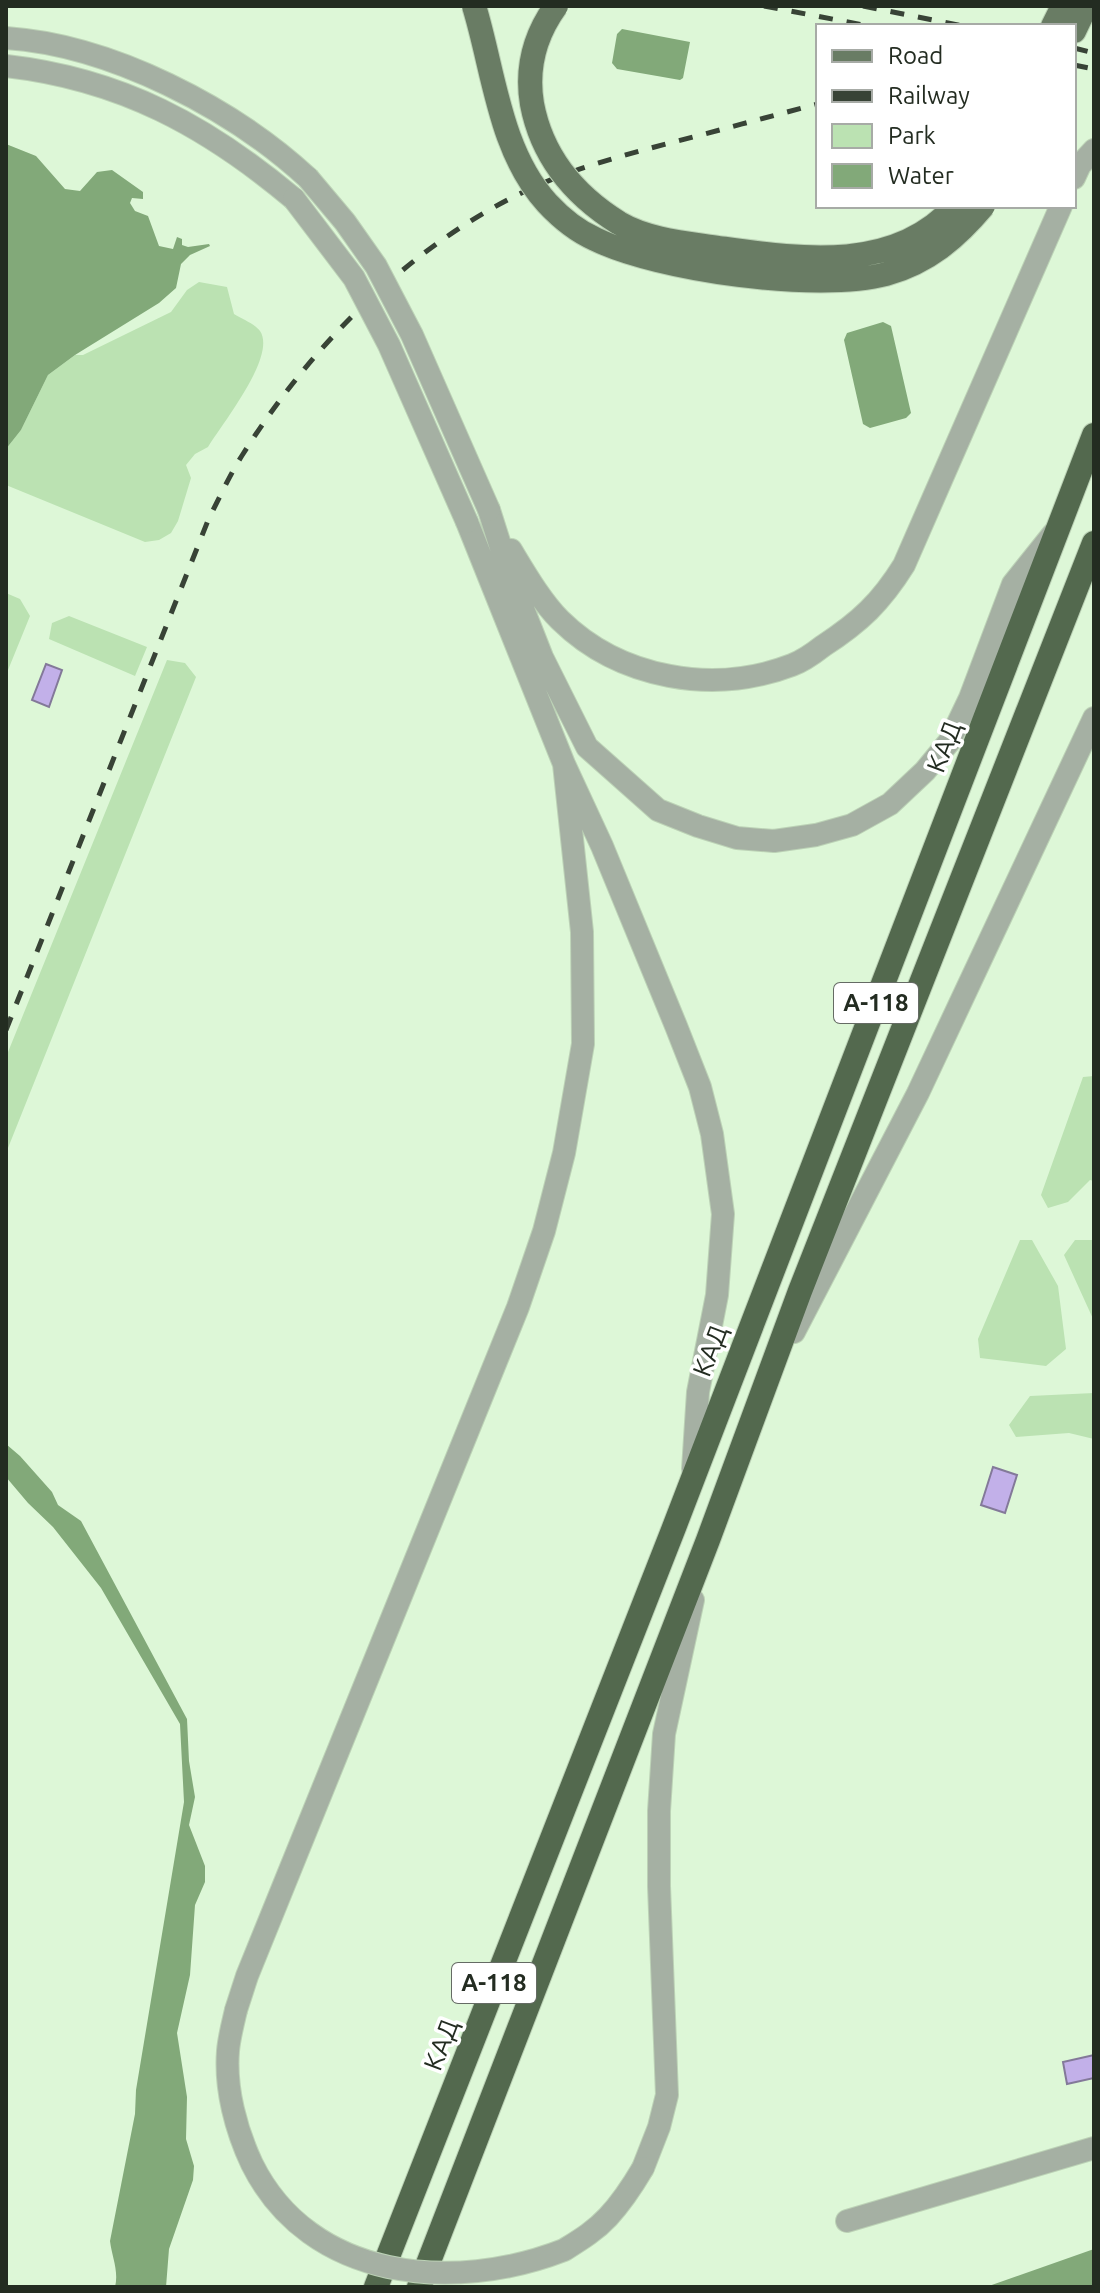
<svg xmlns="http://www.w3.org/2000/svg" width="1100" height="2293" viewBox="0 0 1100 2293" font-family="Ubuntu,sans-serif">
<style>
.green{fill:#bbe2b2}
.water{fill:#82a979}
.building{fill:#c2b0e9;stroke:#837999;stroke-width:2}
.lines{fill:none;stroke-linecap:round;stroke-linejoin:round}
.minor-casing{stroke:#bcd2b6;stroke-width:24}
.primary-casing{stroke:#bcd2b6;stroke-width:26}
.motorway-casing{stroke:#bcd2b6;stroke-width:26}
.minor{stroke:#a5b0a3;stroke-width:22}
.primary{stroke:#697c64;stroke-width:24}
.motorway{stroke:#53694e;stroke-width:24}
.rail{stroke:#384336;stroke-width:5;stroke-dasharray:14 14;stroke-linecap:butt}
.minor-bridge-casing{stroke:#bcd2b6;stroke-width:24;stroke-linecap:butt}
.primary-bridge-casing{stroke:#bcd2b6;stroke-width:26;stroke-linecap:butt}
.minor-bridge{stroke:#a5b0a3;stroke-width:22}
.primary-bridge{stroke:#697c64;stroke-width:24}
.labels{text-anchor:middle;stroke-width:7;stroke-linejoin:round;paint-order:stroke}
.shield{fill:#fff;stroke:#656b64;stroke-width:2}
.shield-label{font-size:24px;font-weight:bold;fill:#232c21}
.street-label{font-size:26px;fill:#232c21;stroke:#fff}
</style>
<rect width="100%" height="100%" fill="#ddf7d7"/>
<path class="green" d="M199,282L227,287L234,314C242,319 255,324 260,331C277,356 222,424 208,447L195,454L186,465L191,478L178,521L171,533L159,540L145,542L6,485V449L21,430L48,375L75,355H83L171,312L187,290Z
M6,593L20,599L30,616L6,675Z
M69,616L147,647L135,676L49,639L52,623Z
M167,660L185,663L196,677L6,1153V1057Z
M1094,1076V1181L1090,1180L1068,1202L1048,1208L1041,1195L1083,1077Z
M1020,1240H1032L1058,1286L1066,1349L1046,1366L980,1358L978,1339Z
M1075,1240H1094V1321L1064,1255Z
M1094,1393V1439L1069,1433L1016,1437L1009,1425L1030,1396Z"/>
<path class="water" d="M622,29L690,42L683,78L680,80L617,69L612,63L617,34Z
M6,144L36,156L65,189L80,191L97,172L112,170L143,192V199L132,198L130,203L135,211L148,216L159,246L173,249L177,237L182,239V245L188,247L209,244L210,246L190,255L181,264L176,288L159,303L75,355L48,375L21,430L6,449Z
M883,322L891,326L911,413L906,418L870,428L863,424L844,340L847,333Z
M6,1444L20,1456L52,1492L58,1505L81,1521L187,1719L189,1761L195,1797L189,1825L205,1866V1882L195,1905L190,1975L177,2033L187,2097L186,2139L194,2166L193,2180L169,2249L166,2287H115C119,2271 112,2257 110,2241L135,2114L136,2090L184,1802L180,1724L101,1588L53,1527L28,1503L6,1477Z
M1094,2249V2287H986Z"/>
<path class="building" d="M46,664L62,670L49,707L32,700Z
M993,1467L1017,1475L1005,1513L981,1505Z
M1094,2055V2078L1067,2084L1063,2062Z"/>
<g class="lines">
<defs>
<path id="minor" d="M6,38C111,45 232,108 308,178
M6,66C121,79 207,126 294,199
M1074,178L1080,165L1094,150
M489,510L509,573L542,657L587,747L658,810L698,826L737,838L774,841L816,835L852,825L890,804L925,771L949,742L970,698L1013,584L1053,534
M467,522L564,764L602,846L676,1026L700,1087L712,1134L723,1214L717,1295L698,1392L693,1469
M511,550C525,573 541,601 560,620C620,679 714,695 792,665C803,661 814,653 823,646C860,622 881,602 904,565L1061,206
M794,1332L918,1093L1094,718
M236,2010L247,1976L518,1307L544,1231L564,1153L583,1044L582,932L564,764
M643,2168L659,2127L667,2095L659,1886V1811L664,1734L693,1600
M847,2221L1094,2148"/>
<path id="primary" d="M1053,26L1063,6
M1074,31L1086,6"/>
<path id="motorway" d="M376,2287L675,1525L1094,435
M419,2287L708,1540L800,1291L1094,543"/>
</defs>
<use href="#minor" class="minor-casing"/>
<use href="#primary" class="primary-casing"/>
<use href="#motorway" class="motorway-casing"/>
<use href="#minor" class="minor"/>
<use href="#primary" class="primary"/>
<use href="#motorway" class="motorway"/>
<path class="rail" d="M764,6L869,26
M863,6L963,26
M1074,48L1094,53
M1074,65L1094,69
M6,1030L209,518C220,497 230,474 243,454C313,343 413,242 534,187C576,168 621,156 666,144C717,131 767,117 818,104"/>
<defs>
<path id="minor-bridge" d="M308,178L345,222L376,266L412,335L489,510
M294,199L354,278L389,345L467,522
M236,2010C233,2023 229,2038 228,2051C225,2089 236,2130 252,2164C310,2281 454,2293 564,2250C580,2240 595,2231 608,2217C622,2202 633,2185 643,2168"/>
<path id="primary-bridge" d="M474,6C494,71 499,150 547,203C560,217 577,231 595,239C658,270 818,292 886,274C928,262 956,238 983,206
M556,6C535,35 526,68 532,104C542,157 574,195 619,223C648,240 686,243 719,248C799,259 895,274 955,206"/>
</defs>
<use href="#minor-bridge" class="minor-bridge-casing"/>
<use href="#primary-bridge" class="primary-bridge-casing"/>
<use href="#minor-bridge" class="minor-bridge"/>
<use href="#primary-bridge" class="primary-bridge"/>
</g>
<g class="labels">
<g class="shield">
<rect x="834" y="983" width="84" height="40" rx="6"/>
<rect x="452" y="1963" width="84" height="40" rx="6"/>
</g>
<g class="shield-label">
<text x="876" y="1011">А-118</text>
<text x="494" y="1991">А-118</text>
</g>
<g class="street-label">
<text transform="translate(944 747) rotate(-69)" y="9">КАД</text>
<text transform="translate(710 1351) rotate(-69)" y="9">КАД</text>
<text transform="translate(441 2045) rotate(-69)" y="9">КАД</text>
</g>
</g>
<rect width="1100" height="2293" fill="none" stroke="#232c21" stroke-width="16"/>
<rect x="816" y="24" width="260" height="184" fill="#ffffff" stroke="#a7aba6" stroke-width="2"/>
<rect x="832" y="50" width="40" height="12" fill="#697c64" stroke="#a7aba6" stroke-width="2"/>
<text x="888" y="64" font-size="24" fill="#232c21">Road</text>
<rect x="832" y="90" width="40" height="12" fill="#384336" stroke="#a7aba6" stroke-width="2"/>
<text x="888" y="104" font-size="24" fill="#232c21">Railway</text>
<rect x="832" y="124" width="40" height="24" fill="#bbe2b2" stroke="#a7aba6" stroke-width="2"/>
<text x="888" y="144" font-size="24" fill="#232c21">Park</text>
<rect x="832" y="164" width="40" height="24" fill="#82a979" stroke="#a7aba6" stroke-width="2"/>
<text x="888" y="184" font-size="24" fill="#232c21">Water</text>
</svg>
